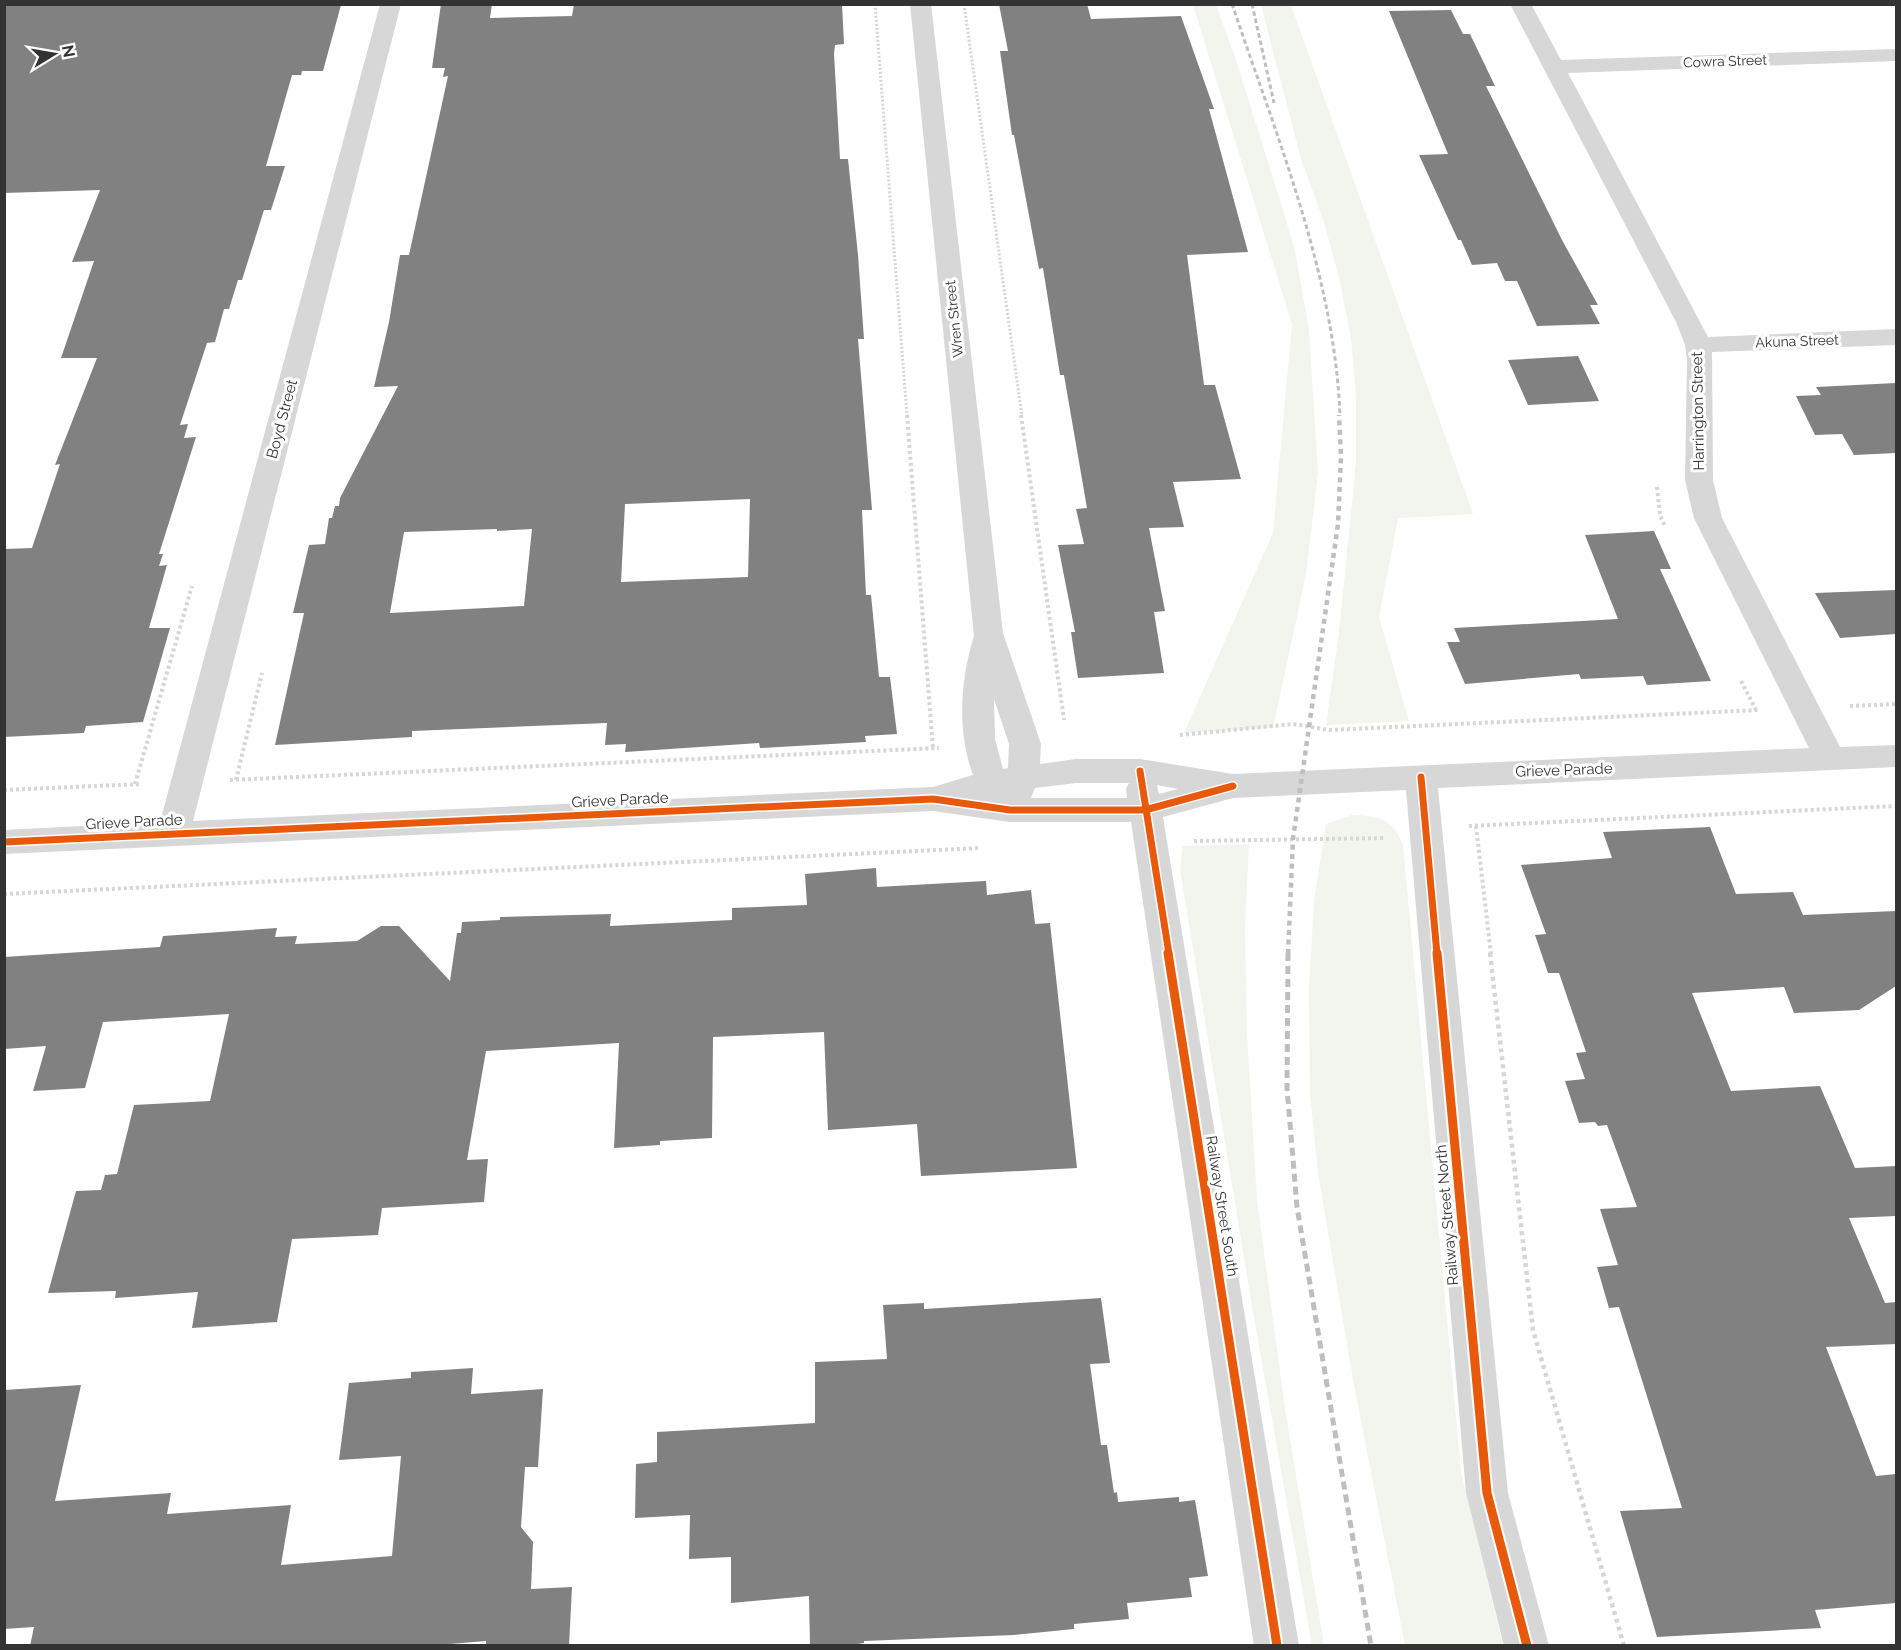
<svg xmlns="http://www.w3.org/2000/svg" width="1901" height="1650" viewBox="0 0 1901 1650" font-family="Raleway,sans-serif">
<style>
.green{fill:#f1f5ed}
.building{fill:#818181;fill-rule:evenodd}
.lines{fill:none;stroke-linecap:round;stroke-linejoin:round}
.path-far2{stroke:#d6d6d6;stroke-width:3;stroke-dasharray:2 2;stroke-linecap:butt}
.path-far1{stroke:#d6d6d6;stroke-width:4;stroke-dasharray:3 3;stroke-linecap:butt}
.path{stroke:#d6d6d6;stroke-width:4.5;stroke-dasharray:4 4;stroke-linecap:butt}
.minor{fill:#d7d7d7;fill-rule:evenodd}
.rail-far2{stroke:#bebebe;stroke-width:3;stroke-dasharray:4.5 3;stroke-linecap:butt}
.rail-far1{stroke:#bebebe;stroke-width:4.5;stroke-dasharray:5 4.5;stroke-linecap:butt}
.rail{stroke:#bebebe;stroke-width:5;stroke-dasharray:8 5;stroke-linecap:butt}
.cycleway-far1-casing{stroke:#fff;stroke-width:10}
.cycleway-casing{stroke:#fff;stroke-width:13}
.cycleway-far1{stroke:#e8590c;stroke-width:7}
.cycleway{stroke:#e8590c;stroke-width:9}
.labels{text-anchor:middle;stroke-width:6;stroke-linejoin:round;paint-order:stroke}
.far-street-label{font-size:14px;fill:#333;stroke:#fff}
.street-label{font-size:15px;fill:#333;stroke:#fff}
</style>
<rect width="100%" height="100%" fill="#fff"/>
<path class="green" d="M1216,5L1235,57L1283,210L1295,251L1309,330L1318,473L1306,574L1273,728L1184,733L1273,533L1292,324L1193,5Z
M1261,5H1291L1473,514L1398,518L1379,617L1409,721L1326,725L1339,633L1356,463V397L1351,338L1340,282L1324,222L1301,159Z
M1352,815C1379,816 1393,819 1403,845L1461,1472L1503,1645H1405L1354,1385L1318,1173L1310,1094L1309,989L1314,901L1326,824Z
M1249,844L1245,928L1247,1034L1257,1200L1285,1409L1324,1645H1312L1251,1300L1180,869L1183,846Z"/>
<path class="building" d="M4,4L341,5L323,71H302L301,75H292L266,166H285L271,210H264L242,280H238L229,309H224L215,342L207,343L180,425L188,424L184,438L196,437L159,554H163L159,566L167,565L149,628H170L143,722L86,726L84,733L4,737V549L32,548L60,464L55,465L97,358H61L94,261L72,262L100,190L4,193Z
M441,4H492L490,18L572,16L574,4H842L844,44L835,45L834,54L840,159H848L858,255L864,339H858L872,510H862L866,595H871L879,677H890L897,734L865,736L866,742L760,748L759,743L625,752L626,744L605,745L607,723L412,731V737L275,745L304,613H293L309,545L325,544L329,518H332L335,506H339L340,498L398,386L374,387L389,322L400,255H409L448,76L443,77L445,68H432ZM750,499L748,577L621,582L625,504ZM497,529V531L532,529L524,606L390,613L404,532Z
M999,4H1087L1091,19L1181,16L1214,109H1209L1248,252L1187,255L1204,385H1215L1241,479L1173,482L1184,527L1149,528L1165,611L1154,612L1164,673L1078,678L1071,632H1075L1058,545L1084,544L1076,509L1087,508L1064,375H1060L1043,268L1039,269L1014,135H1012L1000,51H1008Z
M1451,10L1463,34H1470L1495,86H1486L1562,240L1598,305H1590L1600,324L1537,326L1517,281H1505L1497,263L1472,265L1461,240H1458L1419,155L1448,154L1389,11Z
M1578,356L1599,401L1528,405L1508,360Z
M1896,383V453L1854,455L1842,434L1815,435L1796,396L1821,395L1816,387Z
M1654,531L1671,569H1660L1711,681L1647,685L1643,676L1581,679L1579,674L1465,684L1447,642H1460L1454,628L1618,619L1585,535Z
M1896,590V634L1840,638L1815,593Z
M1710,827L1736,894L1793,892L1803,915L1896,911V986L1859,1010L1794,1013L1784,987L1692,993L1731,1091L1820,1086L1855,1168L1896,1166V1216L1849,1218L1885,1303L1896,1302V1344L1826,1347L1876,1476L1896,1474V1603L1815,1610L1821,1628L1657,1637L1620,1511L1682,1508L1619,1307L1609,1308L1597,1267L1618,1265L1600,1209L1637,1207L1607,1125L1598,1126L1595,1122L1579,1123L1565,1081L1585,1079L1576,1053L1586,1052L1559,973H1548L1535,935L1546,934L1521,865L1612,858L1603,832Z
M876,868L877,887L986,881L987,895L1031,890L1035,924L1050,923L1077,1168L921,1176L917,1124L828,1130L824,1032L713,1037L712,1138L660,1141V1145L614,1148L619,1043L486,1051L467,1160L488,1159L484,1202L382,1208L378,1235L292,1239L277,1322L192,1328L198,1292L115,1298L116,1291L48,1293L76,1191L101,1190L105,1175L117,1174L134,1105L210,1101L229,1014L103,1022L85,1088L33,1091L46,1046L4,1049V957L160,947L163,936L277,928L275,937L297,936L295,944L357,941L381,926H399L450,981L457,933H461L462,922L500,920V917L611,914L610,926L732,920V908L807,905L805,874Z
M1101,1298L1110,1363L1090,1364L1101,1445H1107L1114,1493L1117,1492L1118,1502L1179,1497V1502L1195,1500L1208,1576L1189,1578L1192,1597L1127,1603L1129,1619L1074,1624V1629L1014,1635L864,1641V1643L844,1646H810L809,1596L731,1603V1557L689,1559L690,1515L635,1518L636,1464L657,1462V1432L815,1423V1362L887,1359L883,1305L924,1303V1309Z
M473,1368L471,1394L543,1389L538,1467H525L521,1527L533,1542L531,1589L572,1587L569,1646H486V1641L426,1646H30L34,1627L4,1629V1390L81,1385L55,1501L171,1493L167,1514L291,1505L281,1565L392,1556L401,1456L339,1460L349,1383L411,1378V1372Z"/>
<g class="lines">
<path class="path-far2" d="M875,4L907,416
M964,4L1022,416"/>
<path class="path-far1" d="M907,415L933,749
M1021,415L1064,720
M1657,487L1660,515L1665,526
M1741,681L1756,710
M1850,706L1896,704
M1180,735L1293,724L1329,730L1759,710
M230,780L939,748
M236,780L262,673
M135,784L192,586
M4,790L142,784
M1469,826L1896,806
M1476,826L1491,954
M1194,841L1385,838
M4,894L980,848"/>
<path class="path" d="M1490,953L1533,1330L1624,1646"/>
<path class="minor" d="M380,4H401L193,821L933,787L973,775C957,732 960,680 974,636L910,4H931L1003,633L1041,744L1040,764L1076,759H1140L1233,774L1809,748L1694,518L1685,480L1687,360L1685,345L1676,322L1510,4H1531L1561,60L1896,49V61L1568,73L1708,337L1896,329V345L1712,352L1713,480L1722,518L1840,747L1896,745V767L1438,788L1508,1493L1549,1646H1504L1466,1493L1406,790L1233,798L1163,817L1299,1646H1254L1131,822H1010L933,811L4,854V830L160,822ZM994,699L1009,744L1008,768L1003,769L995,739ZM1076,783H1129L1126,788L1127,798H1031L1035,788ZM1157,785L1178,789L1159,794Z"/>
<path class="rail-far2" d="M1232,4C1276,135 1335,277 1340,416
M1252,4L1274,103"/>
<path class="rail-far1" d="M1288,954L1293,839L1338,524L1341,457L1339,415"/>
<path class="rail" d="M1288,953L1287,1088L1297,1207L1371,1646"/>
<defs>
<path id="cycleway-far1" d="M1140,771L1169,954
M1421,777L1437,954
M4,842L933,799L1010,810H1145L1233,786"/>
<path id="cycleway" d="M1168,953L1277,1646
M1437,953L1487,1493L1527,1646"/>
</defs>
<use href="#cycleway-far1" class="cycleway-far1-casing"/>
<use href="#cycleway" class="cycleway-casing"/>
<use href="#cycleway-far1" class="cycleway-far1"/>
<use href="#cycleway" class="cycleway"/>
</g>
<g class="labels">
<g class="far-street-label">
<text transform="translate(1725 61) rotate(-2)" y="5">Cowra Street</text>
<text transform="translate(954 319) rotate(-96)" y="5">Wren Street</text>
<text transform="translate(1797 341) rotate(-2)" y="5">Akuna Street</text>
</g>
<g class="street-label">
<text transform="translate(1698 411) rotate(-91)" y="5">Harrington Street</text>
<text transform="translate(282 419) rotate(-75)" y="5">Boyd Street</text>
<text transform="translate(1564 770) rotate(-2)" y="5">Grieve Parade</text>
<text transform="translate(620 800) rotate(-3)" y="5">Grieve Parade</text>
<text transform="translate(134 822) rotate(-3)" y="5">Grieve Parade</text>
<text transform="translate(1222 1206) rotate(81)" y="5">Railway Street South</text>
<text transform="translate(1447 1215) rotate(-95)" y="5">Railway Street North</text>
</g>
</g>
<rect width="1901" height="1650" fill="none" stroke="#333333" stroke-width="12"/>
<g transform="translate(54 54) rotate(79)" stroke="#ffffff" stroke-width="4.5" paint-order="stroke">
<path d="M0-4.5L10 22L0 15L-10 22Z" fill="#333333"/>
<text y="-9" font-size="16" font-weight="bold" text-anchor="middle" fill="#333333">N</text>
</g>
</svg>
